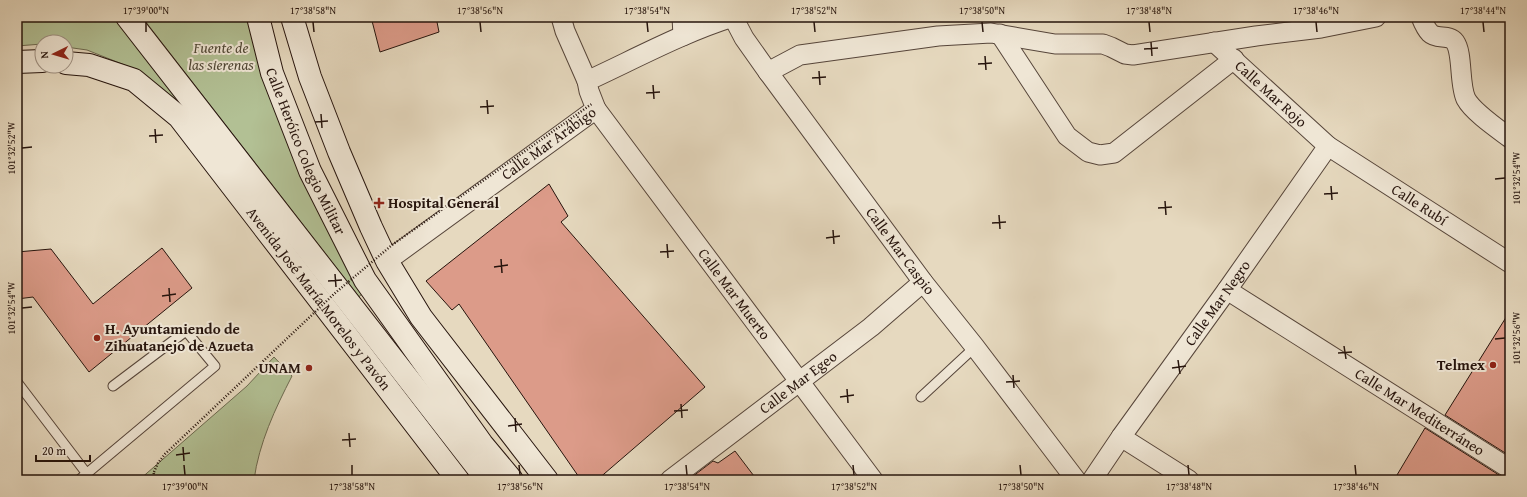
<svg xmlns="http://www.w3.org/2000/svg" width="1527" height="497" viewBox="0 0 1527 497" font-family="'Gentium Book Plus',serif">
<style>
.green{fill:#b2c094;stroke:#6c6a50}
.building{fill:#dc9b89;stroke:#26140d}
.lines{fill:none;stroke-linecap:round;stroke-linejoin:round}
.service-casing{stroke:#56453a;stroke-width:11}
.minor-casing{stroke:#56453a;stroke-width:21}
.secondary-casing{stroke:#26140d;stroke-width:24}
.path{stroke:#26140d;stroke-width:2.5;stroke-dasharray:1 2;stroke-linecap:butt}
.service{stroke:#efe6d5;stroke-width:9}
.minor{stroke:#efe6d5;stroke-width:19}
.secondary{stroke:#efe6d5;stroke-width:22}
.path-bridge{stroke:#26140d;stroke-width:2.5;stroke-dasharray:1 2;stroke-linecap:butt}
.ticks{fill:none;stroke:#26140d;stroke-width:1.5}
.poi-dot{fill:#8f2418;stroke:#efe6d5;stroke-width:1.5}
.labels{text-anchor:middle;stroke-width:4;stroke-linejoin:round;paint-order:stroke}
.park-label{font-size:15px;font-style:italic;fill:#504836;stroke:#efe6d5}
.street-label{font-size:15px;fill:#26140d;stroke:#efe6d5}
.poi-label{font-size:15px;font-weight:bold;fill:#26140d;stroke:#efe6d5;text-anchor:start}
.neatline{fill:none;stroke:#26140d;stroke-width:1.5}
.ticks-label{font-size:10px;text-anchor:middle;fill:#26140d}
</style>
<rect width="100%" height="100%" fill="#e6d9bf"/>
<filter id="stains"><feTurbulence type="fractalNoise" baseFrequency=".005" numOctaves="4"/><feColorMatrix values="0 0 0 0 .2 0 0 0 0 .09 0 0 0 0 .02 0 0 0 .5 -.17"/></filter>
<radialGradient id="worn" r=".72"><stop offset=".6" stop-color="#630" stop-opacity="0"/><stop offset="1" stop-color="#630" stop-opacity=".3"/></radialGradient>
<path class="green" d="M17,17H114L181,100L176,102L127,66L87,50L66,47V42H42V44L17,46Z
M142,17H251L365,290L359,297Z
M274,357L292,376C275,409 259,443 254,480H139L247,386Z"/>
<path class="building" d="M371,17H436L439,32L380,52Z
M549,184L568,216L561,222L705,387L597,480H581L459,304L452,310L426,281Z
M162,248L192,288L89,372L33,297L17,299V252L51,249L93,304Z
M1510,311V456L1445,415Z
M1425,428L1499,475L1496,480H1394Z
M735,451L757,480H688L713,461L718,463Z"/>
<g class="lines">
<defs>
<path id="service" d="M17,382L87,474
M921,397L975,347
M79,480L215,366L186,331L113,386"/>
<g id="minor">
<path d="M561,17L565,31L587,81"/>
<path d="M682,17L683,36"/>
<path id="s1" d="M733,17L744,38L768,72L923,282L975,347L1076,480"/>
<path d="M1421,17C1423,22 1426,29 1430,33C1437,40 1449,34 1455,42C1463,53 1459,85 1466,99C1473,112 1498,129 1510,138"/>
<path d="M1000,34L1067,136L1088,152L1100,155L1114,153L1234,59"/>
<path id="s2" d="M1214,42L1328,146L1510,263"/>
<path d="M768,72L800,55L938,36L991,33L1055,44H1103L1111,47L1125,54L1133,55L1256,36L1321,28L1376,17"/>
<path id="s3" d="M596,109L873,480"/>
<path id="s4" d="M387,261L596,109L589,91L587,81C635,59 682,33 733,17"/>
<path id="s5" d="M1227,290L1510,469"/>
<path d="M1121,437L1189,480"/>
<path id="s6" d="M670,480L871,327L923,282"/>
<path id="s7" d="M1092,480L1121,437L1227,290L1328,146"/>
</g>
<g id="secondary">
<path d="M127,17L487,480"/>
<path id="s8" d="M258,17L272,73L310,171L365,280L482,444L512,480"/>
<path d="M292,17L310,77L339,152L371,227L387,261L421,317L547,480"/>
<path d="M17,62L42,61"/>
<path id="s9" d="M66,63L89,65L134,80L179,117L458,480"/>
</g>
</defs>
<use href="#service" class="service-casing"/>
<use href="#minor" class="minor-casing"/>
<use href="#secondary" class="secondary-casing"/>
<path class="path" d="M153,480L154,472"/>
<use href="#service" class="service"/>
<use href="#minor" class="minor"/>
<use href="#secondary" class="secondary"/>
<path class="path-bridge" d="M154,472L158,463L165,454L334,294L392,245L593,103"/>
</g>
<path class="ticks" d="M146,22V32M313,22L314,32M480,22L481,32M647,22L648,32M814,22L815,32M982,22L983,32M1149,22L1150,32M1316,22L1317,32M1483,22L1484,32M1151,42L1152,56M1144,49L1158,48M985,56L986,70M978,64L992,63M819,71L820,85M812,78L826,77M653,85L654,99M646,93L660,92M487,100L488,114M480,107L494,106M321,114L322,128M315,122L328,121M155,129L156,143M149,136L163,135M22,148L32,147M1495,179L1505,178M1331,186L1332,200M1324,194L1338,193M1165,201L1166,215M1158,208L1172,207M999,215L1000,229M992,223L1006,222M833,230L834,244M826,238L840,236M667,244L668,258M660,252L674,251M501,259L502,273M494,267L508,265M335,274L336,287M328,281L342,280M169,288L170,302M162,296L176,294M22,308L32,307M1495,339L1505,338M1344,346L1346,359M1338,353L1352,352M1178,360L1180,374M1172,368L1186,366M1013,375L1014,388M1006,382L1020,381M847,389L848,403M840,397L854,395M681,404L682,418M674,411L688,410M515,418L516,432M508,426L522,424M349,433L350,447M342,440L356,439M183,447L184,461M176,455L190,453M184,465L185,475M352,465V475M519,465L520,475M686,465L687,475M853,465L854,475M1020,465L1021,475M1188,465L1189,475M1355,465L1356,475"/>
<g class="poi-dot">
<path d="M377 197h4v4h4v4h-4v4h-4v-4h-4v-4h4z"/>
<circle cx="97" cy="338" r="4"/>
<circle cx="1493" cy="365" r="4"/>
<circle cx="309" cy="368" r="4"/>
</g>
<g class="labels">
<g class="park-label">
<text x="221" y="53">Fuente de<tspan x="221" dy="17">las sierenas</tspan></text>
</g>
<g class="street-label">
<text dy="5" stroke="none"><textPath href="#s2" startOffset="77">Calle Mar Rojo</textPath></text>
<text dy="5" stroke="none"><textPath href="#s4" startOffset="200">Calle Mar Arábigo</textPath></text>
<text dy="5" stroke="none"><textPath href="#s8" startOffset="143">Calle Heróico Colegio Militar</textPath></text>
<text dy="5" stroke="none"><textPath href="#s2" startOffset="263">Calle Rubí</textPath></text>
<text dy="5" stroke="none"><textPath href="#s1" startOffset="288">Calle Mar Caspio</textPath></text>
<text dy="5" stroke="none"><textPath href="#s3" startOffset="231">Calle Mar Muerto</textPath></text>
<text dy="5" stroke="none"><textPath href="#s9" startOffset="358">Avenida José María Morelos y Pavón</textPath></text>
<text dy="5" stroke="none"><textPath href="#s7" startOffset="217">Calle Mar Negro</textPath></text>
<text dy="5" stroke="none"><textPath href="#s6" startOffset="161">Calle Mar Egeo</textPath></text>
<text dy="5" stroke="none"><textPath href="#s5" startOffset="228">Calle Mar Mediterráneo</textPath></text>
</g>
<g class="poi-label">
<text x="388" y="208">Hospital General</text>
<text x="105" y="334">H. Ayuntamiendo de<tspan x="105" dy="17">Zihuatanejo de Azueta</tspan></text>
<text x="1485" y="370" text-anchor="end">Telmex</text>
<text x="301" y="373" text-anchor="end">UNAM</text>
</g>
</g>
<rect width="1527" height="497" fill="none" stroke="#e6d9bf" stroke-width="44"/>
<g transform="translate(54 54) rotate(265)"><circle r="19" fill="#efe6d5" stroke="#9f9285"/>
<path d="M0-3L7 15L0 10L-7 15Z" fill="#8f2418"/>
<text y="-6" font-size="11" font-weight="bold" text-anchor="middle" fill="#26140d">N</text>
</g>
<path d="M36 455v6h54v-6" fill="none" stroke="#26140d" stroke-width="2"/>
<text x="42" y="455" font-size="12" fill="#26140d" stroke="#efe6d5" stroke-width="3" paint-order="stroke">20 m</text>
<rect x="22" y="22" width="1483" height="453" class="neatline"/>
<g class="ticks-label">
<text x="146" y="14">17°39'00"N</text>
<text x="313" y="14">17°38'58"N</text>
<text x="480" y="14">17°38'56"N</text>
<text x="647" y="14">17°38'54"N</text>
<text x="814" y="14">17°38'52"N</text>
<text x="982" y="14">17°38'50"N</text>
<text x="1149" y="14">17°38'48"N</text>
<text x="1316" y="14">17°38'46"N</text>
<text x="1483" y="14">17°38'44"N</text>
<text transform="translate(11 148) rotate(-90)" y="4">101°32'52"W</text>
<text transform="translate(1516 178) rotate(-90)" y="4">101°32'54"W</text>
<text transform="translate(11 308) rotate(-90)" y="4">101°32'54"W</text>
<text transform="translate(1516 338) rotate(-90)" y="4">101°32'56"W</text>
<text x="185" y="490">17°39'00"N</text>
<text x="352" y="490">17°38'58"N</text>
<text x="520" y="490">17°38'56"N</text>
<text x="687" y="490">17°38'54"N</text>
<text x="854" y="490">17°38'52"N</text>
<text x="1021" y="490">17°38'50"N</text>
<text x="1189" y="490">17°38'48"N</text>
<text x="1356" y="490">17°38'46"N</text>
</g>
<rect width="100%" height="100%" filter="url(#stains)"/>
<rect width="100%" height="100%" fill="url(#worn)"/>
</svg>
